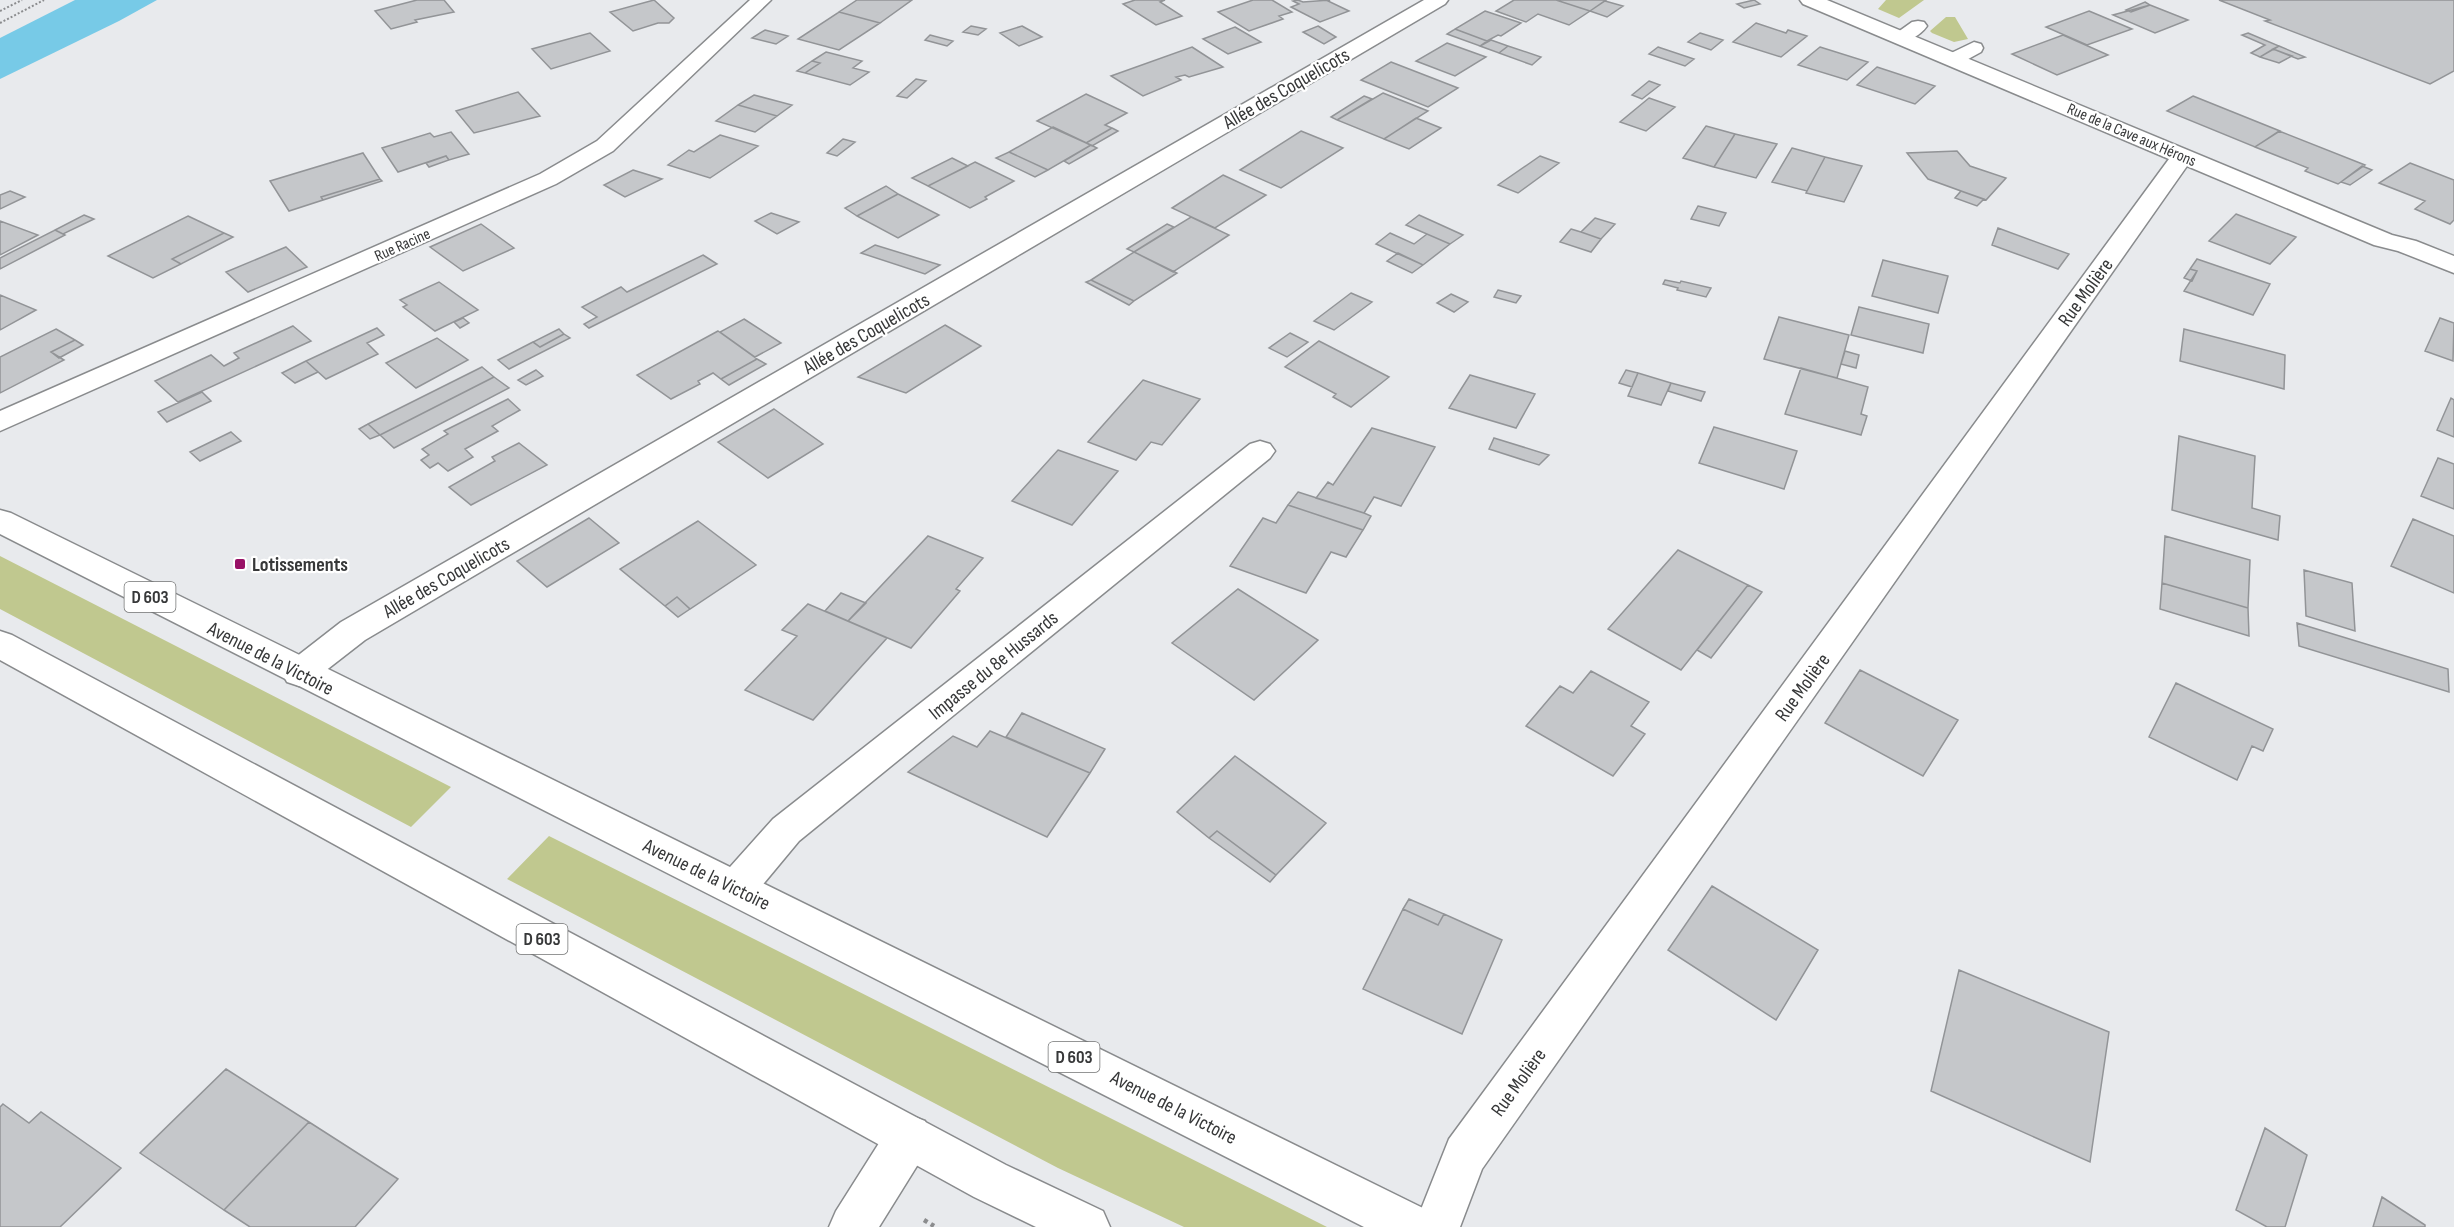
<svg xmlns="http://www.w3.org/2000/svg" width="2454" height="1227" viewBox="0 0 2454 1227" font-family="'Sofia Sans Condensed',sans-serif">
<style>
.green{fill:#c0c88f}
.water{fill:#77cae7}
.building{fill:#c5c7ca;stroke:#929497;stroke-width:1.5}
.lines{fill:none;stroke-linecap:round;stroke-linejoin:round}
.service-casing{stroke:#898b8d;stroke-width:3}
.minor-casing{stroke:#898b8d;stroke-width:3}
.primary-casing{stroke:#898b8d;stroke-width:3}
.path-far1{stroke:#8b8c8e;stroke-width:2;stroke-dasharray:2 2;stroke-linecap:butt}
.path{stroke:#8b8c8e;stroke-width:4.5;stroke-dasharray:4 4;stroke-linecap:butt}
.service{fill:#fff;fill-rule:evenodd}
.minor{fill:#fff;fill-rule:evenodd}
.primary{fill:#fff;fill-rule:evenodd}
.poi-dot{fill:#981166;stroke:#fff;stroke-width:2}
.labels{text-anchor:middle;stroke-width:4.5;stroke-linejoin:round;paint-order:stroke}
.far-street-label{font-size:16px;fill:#373839;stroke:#fff}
.shield{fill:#fff;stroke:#737474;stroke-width:1.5}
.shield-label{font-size:18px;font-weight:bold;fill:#373839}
.street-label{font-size:20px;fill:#373839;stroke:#fff}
.poi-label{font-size:20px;font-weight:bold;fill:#373839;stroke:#fff;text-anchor:start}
</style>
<rect width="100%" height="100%" fill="#e8eaed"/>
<path class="green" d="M1886,0H1924L1899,18L1878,9Z
M1946,17H1955L1968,39L1954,42L1932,33L1930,31Z
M0,556L451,787L411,827L0,609Z
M549,836L1327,1227H1184L1058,1168L507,879Z"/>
<path class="water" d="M75,0H157L119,21L0,79V38Z"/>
<path class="building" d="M417,0H444L454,12L415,20L417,22L391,29L375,11Z
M654,0L674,18L669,23H658L633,31L610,12Z
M857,0H912L880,23L839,12Z
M1135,0H1165L1160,2L1182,16L1156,25L1123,4Z
M1253,0H1272L1292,12L1279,16L1283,19L1249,31L1218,12Z
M1298,0L1303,2L1330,0L1328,1L1349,11L1320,22L1291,7L1299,4L1293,1Z
M1514,0H1556L1590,11L1569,25L1538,14L1526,22L1496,11Z
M1556,0H1606L1590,11Z
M1754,0L1760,4L1744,8L1737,4Z
M2219,0H2454V71L2430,84L2265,21L2270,20Z
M1605,1L1623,6L1607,17L1590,11Z
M2145,2L2150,5L2131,12L2126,10Z
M2150,5L2188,20L2155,33L2113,15Z
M1485,11L1521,23L1501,36L1498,35L1487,41L1455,29Z
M2089,11L2132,29L2087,45L2046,27Z
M839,12L880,23L839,50L798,39Z
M1756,23L1786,33L1788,30L1807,36L1781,57L1733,42Z
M971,26L986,29L978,35L963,32Z
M1022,26L1042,37L1019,46L1000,33Z
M1318,26L1336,37L1324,44L1303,32Z
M1235,27L1261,42L1228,54L1203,39Z
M1455,29L1487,41L1480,46L1447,34Z
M765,30L788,36L776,44L752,38Z
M590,33L610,51L551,69L532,49Z
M1700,33L1723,40L1711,50L1688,42Z
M2248,33L2279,46L2260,57L2251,53L2265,45L2242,35Z
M930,35L953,41L947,46L925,40Z
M2063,35L2108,55L2057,75L2012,54Z
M1491,40L1508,46L1499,53L1480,46Z
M1447,43L1486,57L1455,76L1416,61Z
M1508,46L1541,57L1532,65L1499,53Z
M2279,46L2305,57L2298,59L2273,49Z
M1192,47L1223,67L1189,77L1185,75L1176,77L1181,80L1143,96L1111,76Z
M1658,47L1694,59L1685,66L1649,54Z
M1820,47L1868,62L1847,80L1798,65Z
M2273,49L2292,56L2279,63L2260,57Z
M826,52L862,61L853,68L869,72L850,85L805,73L820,63L812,61Z
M812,61L820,63L805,73L797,71Z
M1391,62L1458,88L1428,107L1361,80Z
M1877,67L1935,86L1915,104L1857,85Z
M916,79L926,81L907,98L897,96Z
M1649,81L1660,85L1642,99L1632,95Z
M518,92L540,116L474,133L456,111Z
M1383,93L1428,111L1384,139L1337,120Z
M1086,94L1127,113L1105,125L1112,128L1086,143L1037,121Z
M754,95L792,105L777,116L738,105Z
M1364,96L1372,99L1337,120L1331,117Z
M2193,96L2280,131L2255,147L2167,111Z
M1649,98L1675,107L1646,131L1620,122Z
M738,105L777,116L755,132L716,121Z
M1416,118L1441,128L1409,149L1384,139Z
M1706,126L1735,134L1714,167L1683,158Z
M1053,127L1091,145L1048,170L1009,152Z
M1112,128L1118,131L1092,146L1086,143Z
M1301,131L1343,148L1281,188L1240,170Z
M2279,131L2365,165L2338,184L2305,171L2308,168L2255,147Z
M451,132L469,154L449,160L446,156L398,172L382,148L430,133L434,137Z
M1735,134L1777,144L1756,178L1714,167Z
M720,135L758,146L710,178L668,165L689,150L694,152Z
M843,139L855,142L837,156L827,153Z
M1091,145L1097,148L1069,164L1064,161Z
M1792,148L1825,157L1807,191L1772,182Z
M1957,151L1970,166L2006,178L1986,200L1928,179L1907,153Z
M1009,152L1048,170L1035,177L996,158Z
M363,153L380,179L321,197L323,200L289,211L270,181Z
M446,156L449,160L429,167L426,163Z
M1540,156L1559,163L1518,193L1498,185Z
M1825,157L1862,166L1844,202L1806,193Z
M952,158L968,166L928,186L912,178Z
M975,162L1014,181L985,197L987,199L970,208L928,186Z
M2410,163L2454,180V220L2450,224L2415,209L2425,201L2379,183Z
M2362,166L2372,170L2350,185L2341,182Z
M633,170L662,179L625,197L604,185Z
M1223,175L1266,195L1215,228L1172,208Z
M380,179L382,181L323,200L321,197Z
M886,186L898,194L857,216L845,208Z
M10,191L25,197L0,209V195Z
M1961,191L1984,199L1977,206L1955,198Z
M898,194L939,215L898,238L857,216Z
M1698,206L1726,213L1719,226L1691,219Z
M771,213L799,222L777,234L755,221Z
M2236,214L2296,237L2270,264L2209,241Z
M84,215L94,219L63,234L55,230Z
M1419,215L1463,235L1450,244L1406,225Z
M188,216L224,233L172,259L181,264L153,278L108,256Z
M1191,217L1229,235L1173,272L1134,252Z
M1595,218L1615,224L1601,239L1581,232Z
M0,221L38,235L0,255Z
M481,224L514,248L463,271L430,247Z
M1167,224L1174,227L1134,252L1127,249Z
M1998,228L2069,254L2058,269L1992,245Z
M1571,229L1581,232L1601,239L1591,252L1560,242Z
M55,230L65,235L0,269V258Z
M224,233L233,237L181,264L172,259Z
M1390,233L1414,244L1427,234L1450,244L1423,265L1376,244Z
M875,245L940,265L925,274L861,253Z
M286,247L307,267L248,292L226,272Z
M1134,252L1177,273L1134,301L1091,280Z
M1398,253L1423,265L1412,273L1387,261Z
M703,255L717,264L589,328L584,324L597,317L582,307L621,287L627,292Z
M2197,259L2270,284L2253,315L2184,291L2197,271L2190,269Z
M1883,260L1948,276L1938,313L1872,296Z
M2190,269L2197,271L2192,281L2184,278Z
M1091,280L1134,301L1129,305L1086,282Z
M1665,280L1680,283L1681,281L1711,288L1706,297L1677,290L1678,288L1663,284Z
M439,282L478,310L435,331L403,307L407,305L400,300Z
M1498,290L1521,296L1516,303L1494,297Z
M1351,293L1372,302L1334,330L1314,321Z
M1451,294L1468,302L1454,312L1437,303Z
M0,295L36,310L0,330Z
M1859,307L1929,324L1923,353L1851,335Z
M1779,317L1849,335L1837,378L1764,359Z
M463,318L469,323L460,328L454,322Z
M2440,318L2454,323L2453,361L2425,351Z
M744,319L781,343L755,357L720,332Z
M945,325L981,346L906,393L858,377Z
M293,326L311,341L178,402L155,381L211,355L224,366L239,358L234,353Z
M377,328L384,335L367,343L378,354L326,379L306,361Z
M56,329L75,340L51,352L64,360L0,393V357Z
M559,329L564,334L540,347L533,342Z
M2184,329L2285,355L2284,389L2180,361Z
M718,331L757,359L721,379L713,373L698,381L700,384L671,399L637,375Z
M1290,333L1308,342L1287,357L1269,348Z
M564,334L570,338L509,369L498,360L533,342L540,347Z
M437,338L468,360L416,388L386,363Z
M75,340L83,345L59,358L51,352Z
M1319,341L1389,377L1351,407L1333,397L1336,394L1285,367Z
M1845,351L1859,355L1856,368L1841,364Z
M757,359L766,364L729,385L721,379Z
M306,361L318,372L295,383L282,373Z
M482,367L494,377L380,435L368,424Z
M1801,368L1868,387L1861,414L1867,416L1861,435L1785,414Z
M536,370L543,376L526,385L518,380Z
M1626,370L1638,373L1632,387L1619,383Z
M1638,373L1671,383L1661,405L1628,396Z
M1470,375L1535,394L1516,428L1449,408Z
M494,377L509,388L394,448L380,435Z
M1143,380L1200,399L1162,445L1151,442L1136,460L1088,442Z
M1671,383L1705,392L1701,401L1668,391Z
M202,392L211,401L167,422L158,412Z
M2451,398L2454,400V437L2437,430Z
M508,399L520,410L492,426L498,431L465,449L473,457L448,471L438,463L430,468L421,460L429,455L422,449L448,434L444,431Z
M774,409L823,444L768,478L718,442Z
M368,424L380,435L370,439L359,429Z
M1714,427L1797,451L1784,489L1699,463Z
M1372,428L1435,447L1401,506L1374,497L1364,513L1316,498L1328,482L1333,485Z
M231,432L241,441L200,461L190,452Z
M2179,436L2255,456L2252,508L2280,516L2278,540L2172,510Z
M1494,438L1549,455L1539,465L1489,449Z
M519,443L547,465L471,505L449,487L495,461L492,457Z
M1058,450L1118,471L1072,525L1012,501Z
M2438,458L2454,464V509L2421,496Z
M1298,492L1364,513L1371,516L1363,530L1288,505Z
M1288,505L1363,530L1346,557L1331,552L1306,593L1230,566L1263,518L1276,523Z
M589,518L619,543L547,587L517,561Z
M2413,519L2454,536V593L2391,566Z
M698,521L756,565L690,609L677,597L665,606L620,569Z
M928,536L983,558L956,589L960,591L911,648L848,621Z
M2165,536L2250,560L2248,608L2162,583Z
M1678,550L1748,585L1681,670L1608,629Z
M2304,570L2352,583L2355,631L2306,616Z
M2162,583L2248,608L2249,636L2160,609Z
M1748,585L1762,592L1711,658L1697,650Z
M1238,589L1318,640L1254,700L1172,643Z
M841,593L866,603L848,621L825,611Z
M677,597L690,609L678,617L665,606Z
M808,604L887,638L813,720L745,690L797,636L782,630Z
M2297,623L2448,669L2449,692L2299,646Z
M1860,670L1958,720L1923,776L1825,723Z
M1591,671L1649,702L1631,726L1645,734L1613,776L1526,726L1560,686L1573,693Z
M2176,683L2273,729L2263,751L2252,746L2237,780L2149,737Z
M1022,713L1105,749L1090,773L1006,737Z
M990,731L1090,773L1047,837L908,772L953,736L977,747Z
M1235,756L1326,823L1276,875L1217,831L1209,838L1177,812Z
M1217,831L1276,875L1270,882L1209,838Z
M1712,886L1818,950L1776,1020L1668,950Z
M1409,899L1444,914L1438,925L1403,909Z
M1403,909L1438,925L1444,914L1502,940L1462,1034L1363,989Z
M1959,970L2109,1032L2090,1162L1931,1091Z
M226,1069L309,1122L224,1210L140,1153Z
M3,1104L29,1123L41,1112L121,1168L60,1227H0V1107Z
M309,1122L398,1179L355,1227H250L224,1210Z
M2265,1128L2307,1155L2285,1227H2267L2236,1210Z
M2382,1197L2425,1225V1227H2373Z"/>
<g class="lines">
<defs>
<path id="service" d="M1918,21L1924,22L1927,26C1920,36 1906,44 1893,41L1891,37L1912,22Z
M1974,42L1981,44L1983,48L1981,52L1961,63H1947L1945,59L1947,55Z"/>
<path id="minor" d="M750,0H771L613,151L556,184L0,431V411L540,174L597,141Z
M1424,0H1448L1445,4L365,640L311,682L299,686L287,682L282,673L287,664L341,622Z
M1800,0H1827L2392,235L2416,241L2454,256V273L2398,251L2374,245L2187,166L1482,1169L1460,1227H1414L1449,1139L2169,159L1803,4Z
M1260,441L1270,444L1275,451L1270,458L799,841L750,900L736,905L722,900L716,888L722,876L773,819L1250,444Z
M909,1115L925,1121L931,1137L925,1153L879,1227H829L836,1211L893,1121Z"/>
<path id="primary" d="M0,510L11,513L1429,1211L1436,1227H1364L0,534Z
M0,631L12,635L1006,1165L1103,1211L1110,1227H1036L974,1197L0,660Z"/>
</defs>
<use href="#service" class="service-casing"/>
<use href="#minor" class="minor-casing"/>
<use href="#primary" class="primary-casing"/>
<path class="path-far1" d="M0,11L22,0
M0,23L44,0"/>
<path class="path" d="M924,1220L934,1226"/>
<use href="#service" class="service"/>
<use href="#minor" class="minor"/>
<use href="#primary" class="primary"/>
</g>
<rect class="poi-dot" x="234" y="558" width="12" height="12" rx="3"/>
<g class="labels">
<g class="far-street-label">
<text transform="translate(2132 134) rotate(23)" y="6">Rue de la Cave aux Hérons</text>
<text transform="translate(402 244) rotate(-24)" y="6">Rue Racine</text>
</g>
<g class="shield">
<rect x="124.5" y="582" width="51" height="30" rx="4.5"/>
<rect x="516.5" y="924" width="51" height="30" rx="4.5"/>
<rect x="1048.5" y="1042" width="51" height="30" rx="4.5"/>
</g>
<g class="shield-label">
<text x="150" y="603">D 603</text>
<text x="542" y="945">D 603</text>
<text x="1074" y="1063">D 603</text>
</g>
<g class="street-label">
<text transform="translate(1286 88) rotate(-30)" y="7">Allée des Coquelicots</text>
<text transform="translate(2085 292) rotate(-54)" y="7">Rue Molière</text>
<text transform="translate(866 333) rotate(-30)" y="7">Allée des Coquelicots</text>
<text transform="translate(446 577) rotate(-30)" y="7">Allée des Coquelicots</text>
<text transform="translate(271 658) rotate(27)" y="7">Avenue de la Victoire</text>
<text transform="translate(993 665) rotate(-39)" y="7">Impasse du 8e Hussards</text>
<text transform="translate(1802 687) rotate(-54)" y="7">Rue Molière</text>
<text transform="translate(707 874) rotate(26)" y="7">Avenue de la Victoire</text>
<text transform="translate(1518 1082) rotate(-54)" y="7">Rue Molière</text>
<text transform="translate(1174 1107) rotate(27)" y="7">Avenue de la Victoire</text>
</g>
<g class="poi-label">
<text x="252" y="571">Lotissements</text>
</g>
</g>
</svg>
